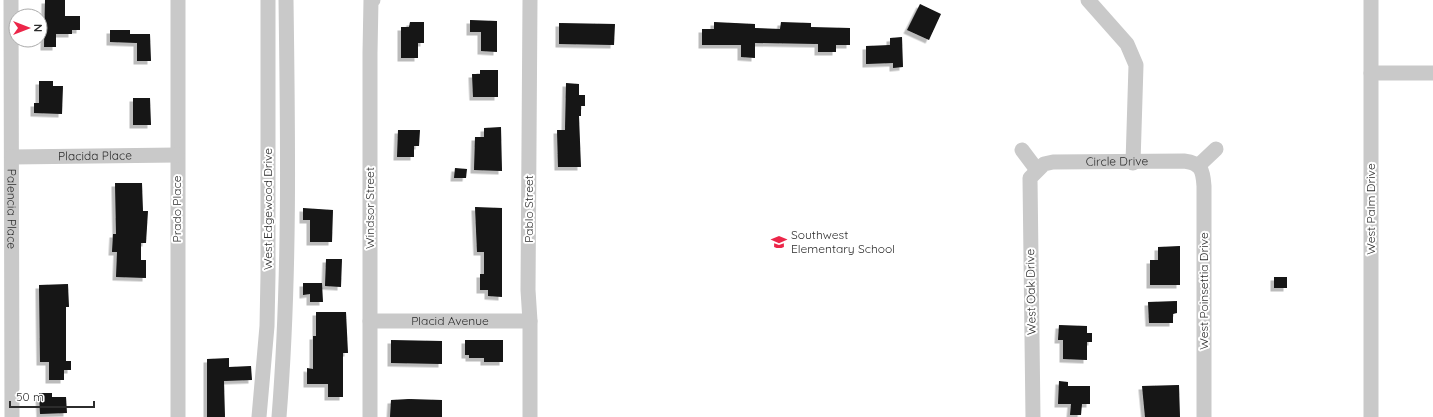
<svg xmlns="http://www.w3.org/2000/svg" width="1433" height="417" viewBox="0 0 1433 417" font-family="Quicksand,sans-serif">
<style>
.building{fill:#131313;filter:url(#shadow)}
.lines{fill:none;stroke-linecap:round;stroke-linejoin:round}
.minor{stroke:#c9c9c9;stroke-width:15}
.labels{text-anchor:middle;stroke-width:4;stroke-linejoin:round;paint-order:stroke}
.street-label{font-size:12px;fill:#2c2c2c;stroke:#fff}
.poi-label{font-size:12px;fill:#2c2c2c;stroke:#fff;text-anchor:start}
</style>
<defs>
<filter id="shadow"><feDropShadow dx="-3.5" dy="3.5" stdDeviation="0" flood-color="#0004"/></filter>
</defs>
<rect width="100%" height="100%" fill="#fff"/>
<path class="building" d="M45,0H65V16H80V30H72V34H56V47H44Z
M920,4L941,14L929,40L907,30Z
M470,20L497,21V52L481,51V32H470Z
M410,22H424V43H418V58H401V27H409Z
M714,22L755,24V28L780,29L781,22L811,23V27L850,28V45H836V52H818V44L755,43V58L741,57V45H702V29H714Z
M559,23L615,24L614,45L559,44Z
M110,30H130V34H150L151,61H137V43L110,42Z
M902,37L903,67L893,68V63L866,64V46L890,45V38Z
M480,70H498V97H473L472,74H480Z
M39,81H53V86H63L62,114L34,113V103H39Z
M566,83L579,84V95H585V106H581V116H579L581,167H558L557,130H565Z
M133,98H150L151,125H133Z
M501,127L502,171L474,170L475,137H484V128Z
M398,130H420L419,146H414V157H397Z
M455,168L467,169L466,178H454Z
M115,183H142L143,211H148L146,243H141V260H146V278L116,277L117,252H112L113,234H116Z
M475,207L502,208V297L488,296V290H480V274H484V252H477Z
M303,208L333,210L332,242H310V220H303Z
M1180,246V285H1150V260H1158V247Z
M326,259H342L341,287L325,286Z
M1274,277H1287V288H1274Z
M303,283H322L323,302H310V294L303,295Z
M68,284L69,307H66V361H71V370H64V380H49V362H40L39,285Z
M1177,301V313L1173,314V323H1149L1148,302Z
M316,312H346L348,353H343V397H328V384H307V368L313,369V336H316Z
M1059,325L1087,326V333H1092V342H1087V360L1063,359V340H1058Z
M391,340L442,341V364L391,363Z
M465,340H503V362H484V358H469V355H465Z
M229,358V367L251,366L252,380L224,381L225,417H207V359Z
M1059,381L1068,382V386H1090V404H1082L1081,415H1070L1071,404H1058Z
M1179,385L1180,417H1145L1142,386Z
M39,393H52V397H66L67,413L40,414Z
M409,399L442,400V417H390L391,400Z"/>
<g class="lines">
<g class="minor">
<path id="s1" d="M11,0L12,417"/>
<path d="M178,0V417"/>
<path d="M530,0L528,290L530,321V417"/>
<path d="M1088,0L1127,44L1136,65L1133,163"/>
<path d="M1371,73H1433"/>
<path d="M1022,150L1037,170"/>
<path id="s2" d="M12,157L177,155"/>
<path d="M1198,166L1216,149"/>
<path id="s3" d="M370,321H530"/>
<path d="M259,417L267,326L268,275V0"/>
<path d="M279,417C290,279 288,139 286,0"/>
<path d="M370,417V53L371,0H373"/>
<path id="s4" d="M1033,417L1030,178L1044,164L1053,162L1184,161C1201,163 1203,170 1204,186V417"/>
<path d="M1371,417V0"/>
</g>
</g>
<defs>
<symbol id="school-bare" viewBox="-9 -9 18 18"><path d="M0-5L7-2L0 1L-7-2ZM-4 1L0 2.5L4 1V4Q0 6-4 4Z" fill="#ec2649" stroke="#fff" stroke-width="2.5" paint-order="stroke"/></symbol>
</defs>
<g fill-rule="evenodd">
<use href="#school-bare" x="768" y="231" width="22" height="22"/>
</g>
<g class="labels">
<g class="street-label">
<text dy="4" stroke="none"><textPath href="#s2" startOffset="83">Placida Place</textPath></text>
<text dy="4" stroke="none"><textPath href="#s4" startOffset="332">Circle Drive</textPath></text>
<text transform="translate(370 208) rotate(-90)" y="4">Windsor Street</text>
<text dy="4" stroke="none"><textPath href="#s1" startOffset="209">Palencia Place</textPath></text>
<text transform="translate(177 209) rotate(-90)" y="4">Prado Place</text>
<text transform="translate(268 209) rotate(-90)" y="4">West Edgewood Drive</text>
<text transform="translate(529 209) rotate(-90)" y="4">Pablo Street</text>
<text transform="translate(1371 209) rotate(-90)" y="4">West Palm Drive</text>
<text transform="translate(1204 291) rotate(-90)" y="4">West Poinsettia Drive</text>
<text transform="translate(1031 292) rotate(-91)" y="4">West Oak Drive</text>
<text dy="4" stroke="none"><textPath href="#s3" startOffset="80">Placid Avenue</textPath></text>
</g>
<g class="poi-label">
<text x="791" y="239">Southwest<tspan x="791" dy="14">Elementary School</tspan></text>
</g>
</g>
<g transform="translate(28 28) rotate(90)"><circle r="19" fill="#ffffff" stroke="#ababab"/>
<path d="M0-3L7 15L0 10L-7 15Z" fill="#ec2649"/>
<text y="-6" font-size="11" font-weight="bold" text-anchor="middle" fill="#2c2c2c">N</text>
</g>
<path d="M10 401v6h84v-6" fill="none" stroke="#2c2c2c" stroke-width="2"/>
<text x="16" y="401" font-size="12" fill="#2c2c2c" stroke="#ffffff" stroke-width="3" paint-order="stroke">50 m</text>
</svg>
